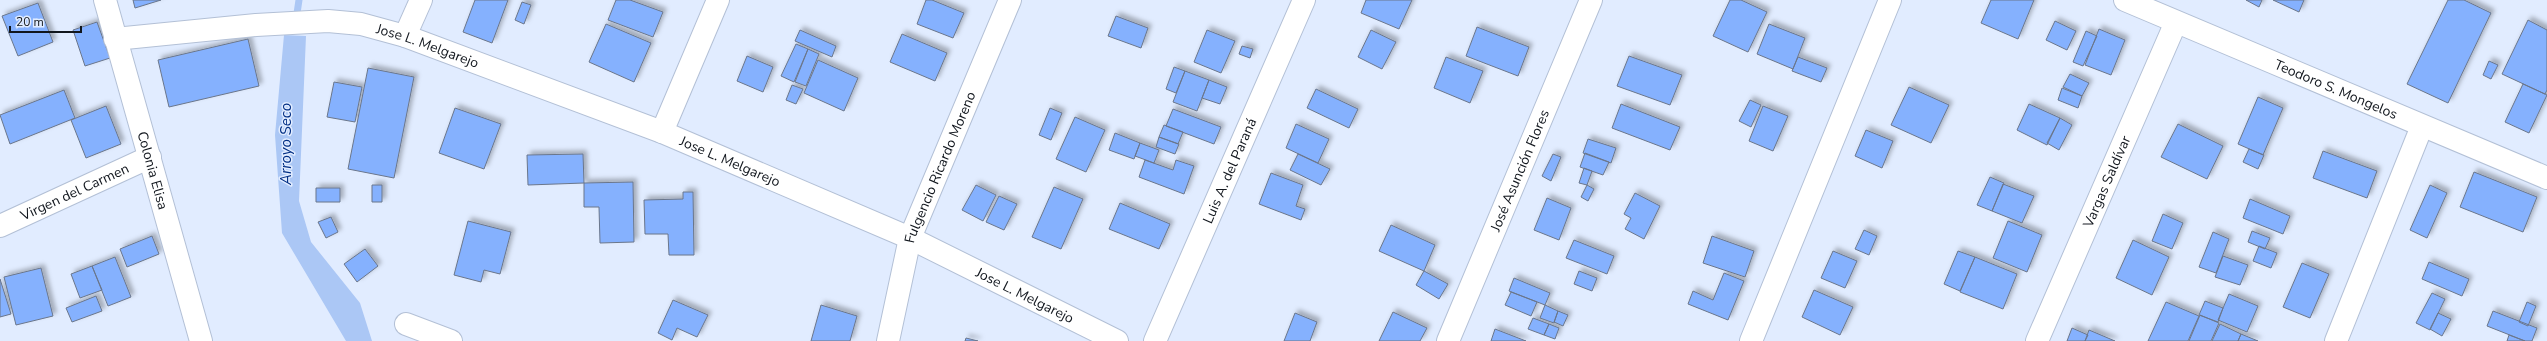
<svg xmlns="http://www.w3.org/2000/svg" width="2547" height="341" viewBox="0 0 2547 341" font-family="'Nunito Sans',sans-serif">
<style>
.water{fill:#abc7f5}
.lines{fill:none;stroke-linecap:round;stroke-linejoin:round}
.stream{stroke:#abc7f5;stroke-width:7}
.building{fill:#85b1fe;stroke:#6a768b;filter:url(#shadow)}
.minor-casing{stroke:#b3c0d6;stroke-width:24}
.minor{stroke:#fff;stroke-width:22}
.labels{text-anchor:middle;stroke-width:3;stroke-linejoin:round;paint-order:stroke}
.street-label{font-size:14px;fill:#11161d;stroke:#e1ecff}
.water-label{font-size:15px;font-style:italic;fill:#002e84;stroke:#e1ecff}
</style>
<defs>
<filter id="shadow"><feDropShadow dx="3.5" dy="-3.5" stdDeviation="2" flood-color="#0004"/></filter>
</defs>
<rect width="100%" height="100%" fill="#e1ecff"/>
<path class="water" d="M284,35L306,36L299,201L311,242L360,303L372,341H346L282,233L275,135Z"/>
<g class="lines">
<path class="stream" d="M296,20L299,0"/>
</g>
<path class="building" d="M133,0H161L135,8Z
M475,0H508L492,43L463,32Z
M616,0H630L663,12L653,37L608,20Z
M926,0H932L964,13L953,38L917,24Z
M1366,0H1412L1399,29L1361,13Z
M1730,0H1741L1767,12L1748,52L1713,36Z
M1991,0H2034L2018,39L1981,23Z
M2246,0H2262L2259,7Z
M2273,0H2304L2299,12Z
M2448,0H2464L2491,13L2448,103L2407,84Z
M522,2L531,5L524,24L515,20Z
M38,3L53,42L18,56L2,16Z
M1116,16L1148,28L1141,48L1108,36Z
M2528,20L2547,30V90L2545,94L2502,74Z
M2055,21L2076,31L2067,50L2046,40Z
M97,22L110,58L85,66L73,30Z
M606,24L651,43L634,82L589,62Z
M1769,24L1805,38L1793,69L1757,54Z
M1477,27L1529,47L1518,76L1466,56Z
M2099,29L2125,40L2111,75L2085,65Z
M800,30L836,46L832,57L795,41Z
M1207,30L1235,41L1221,73L1194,62Z
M1371,30L1396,42L1382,69L1358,57Z
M2086,31L2097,36L2083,66L2073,62Z
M902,34L947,53L935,81L890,62Z
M248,39L259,86L169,107L158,60Z
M796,44L808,49L794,82L781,76Z
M1242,46L1253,49L1250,58L1239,54Z
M808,49L819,54L806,86L795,82Z
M747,56L773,67L763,92L737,81Z
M1629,56L1682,75L1670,105L1617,86Z
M1446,57L1483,71L1470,103L1434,88Z
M1798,57L1827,68L1821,82L1792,71Z
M818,60L858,78L844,111L804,93Z
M2489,61L2498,65L2491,79L2483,75Z
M1174,67L1185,71L1176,93L1166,89Z
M368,68L414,77L394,178L348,169Z
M1185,71L1209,80L1197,111L1173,102Z
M2070,74L2089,83L2082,96L2063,87Z
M1209,80L1227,87L1220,104L1202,98Z
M334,82L362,87L355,122L327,117Z
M2523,84L2547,95L2529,133L2505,122Z
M792,85L803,89L796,104L786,100Z
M1909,87L1949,105L1931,143L1891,125Z
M2062,88L2082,96L2078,108L2058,100Z
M1316,89L1358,109L1349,128L1307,108Z
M64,90L75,118L10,144L0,115Z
M2258,97L2283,108L2263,155L2238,144Z
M1750,100L1761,105L1751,127L1739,121Z
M1621,104L1680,127L1670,150L1612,128Z
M2029,104L2060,118L2047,145L2017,130Z
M106,106L121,144L86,158L71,120Z
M1763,106L1788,116L1773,151L1749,141Z
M455,108L501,124L484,169L439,153Z
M1050,108L1062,113L1051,140L1039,135Z
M1173,109L1221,127L1214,144L1166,126Z
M1075,117L1105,130L1086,172L1056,159Z
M2060,118L2072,125L2059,150L2047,143Z
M1296,124L1329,139L1318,163L1286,148Z
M2178,124L2223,146L2207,179L2161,157Z
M1164,125L1183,132L1178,144L1159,137Z
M1866,130L1893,141L1882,168L1855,156Z
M1115,133L1140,143L1134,159L1109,150Z
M1159,137L1179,144L1175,154L1156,147Z
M1588,139L1616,148L1611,163L1583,153Z
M1140,143L1159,150L1154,163L1135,156Z
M2249,149L2264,155L2258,169L2243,162Z
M2323,151L2377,171L2367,198L2313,178Z
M1585,153L1609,162L1603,175L1580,167Z
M583,154L584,183L528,185L527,155Z
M1298,154L1330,169L1321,185L1290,170Z
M1553,154L1561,157L1551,181L1542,176Z
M1145,160L1173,170L1176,160L1194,166L1184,194L1139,177Z
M1584,168L1592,171L1587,185L1579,183Z
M2474,172L2537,197L2523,232L2460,207Z
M1271,173L1303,185L1296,206L1305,209L1301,220L1259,204Z
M1990,177L2004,183L1992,211L1977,205Z
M633,182L634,242L600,243L599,207H584V183Z
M2003,184L2034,196L2022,223L1992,211Z
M372,185H382V202H372Z
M976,185L996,195L983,221L962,210Z
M1587,185L1594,189L1588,201L1581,197Z
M2430,185L2447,193L2427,238L2410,230Z
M1054,187L1083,199L1061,249L1032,237Z
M316,188H340V202H316Z
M683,192H693L694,255H669L668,234H645L644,200L683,199Z
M1635,193L1660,206L1644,239L1625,229L1631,218L1624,214Z
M999,196L1017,204L1004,230L986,222Z
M1547,198L1571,208L1559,240L1534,230Z
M2250,199L2290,216L2283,234L2243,218Z
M1120,203L1170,224L1159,249L1109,229Z
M2163,214L2183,223L2172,249L2152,241Z
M331,217L338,232L326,238L318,222Z
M468,221L511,232L500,274L484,270L481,282L454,275Z
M2008,221L2042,235L2027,272L1993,258Z
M1391,225L1435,245L1424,271L1379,251Z
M1864,230L1877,236L1869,255L1855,249Z
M2252,231L2270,238L2265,249L2248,242Z
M2213,232L2229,239L2216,273L2199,267Z
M152,236L159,254L127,267L120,249Z
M1712,236L1754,251L1745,277L1703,263Z
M1574,240L1614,256L1607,274L1566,258Z
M2133,240L2169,257L2152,295L2116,278Z
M2259,246L2277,253L2271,268L2253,261Z
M365,249L378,266L357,282L344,264Z
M1833,251L1857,261L1845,288L1821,278Z
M1958,251L1975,257L1960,291L1944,284Z
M2223,256L2248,265L2240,285L2215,277Z
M115,257L131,297L108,306L92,266Z
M1975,257L2017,274L2003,309L1960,292Z
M2429,262L2469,279L2462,296L2422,279Z
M2302,263L2329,274L2310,318L2283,307Z
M92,266L102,290L80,298L71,274Z
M41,268L53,316L16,325L4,277Z
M1424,271L1448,284L1439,299L1416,285Z
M1579,271L1597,278L1592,291L1574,284Z
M1724,273L1744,281L1728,320L1688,304L1693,291L1713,300Z
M1514,278L1550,293L1545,305L1509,291Z
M0,279L11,314L0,317Z
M1814,290L1853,307L1840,335L1802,317Z
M1511,292L1537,302L1531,316L1505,305Z
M2432,293L2445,299L2430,330L2416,323Z
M2229,294L2258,306L2247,332L2218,320Z
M96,296L102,311L72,322L66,308Z
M673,300L708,315L697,337L677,328L672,340L658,333Z
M2205,301L2223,308L2218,322L2199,315Z
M2166,302L2199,316L2188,341H2148Z
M2527,302L2536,306L2528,326L2519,322Z
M821,305L857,316L850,341H811Z
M1545,305L1558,311L1554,323L1540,318Z
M1558,311L1568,315L1563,326L1554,322Z
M2493,311L2537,328L2532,341H2525L2487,326Z
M1393,312L1427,328L1420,341H1379Z
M1295,313L1317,322L1310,341H1284Z
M2438,313L2451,319L2442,336L2430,329Z
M2200,315L2219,323L2211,341H2189Z
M1533,318L1549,324L1544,335L1528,329Z
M1549,324L1559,328L1555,339L1544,335Z
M2220,324L2241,334L2238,341H2212Z
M2072,328L2088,335L2085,341H2067Z
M1495,329L1526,341H1491Z
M2089,330L2115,341H2085Z
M2241,334L2258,341H2238Z
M2509,335L2525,341H2507Z
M966,338L978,341H965Z"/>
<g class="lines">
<defs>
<g id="minor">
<path id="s1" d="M105,0L201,341"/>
<path id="s2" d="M2125,0L2547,178"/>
<path d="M405,36L421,0"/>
<path id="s3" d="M115,39L256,25L328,21L361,24L405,36L662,132L910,238L1117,341"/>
<path d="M662,132L718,0"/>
<path id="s4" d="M0,226L150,157"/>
<path d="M406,324L451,341"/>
<path id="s5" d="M888,341L910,238L1010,0"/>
<path id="s6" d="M1155,341L1304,0"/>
<path id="s7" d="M1448,341L1591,0"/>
<path d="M1751,341L1890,0"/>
<path id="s8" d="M2037,341L2176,22"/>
<path d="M2336,341L2422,126"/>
</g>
</defs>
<use href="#minor" class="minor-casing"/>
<use href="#minor" class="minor"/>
</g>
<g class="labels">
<g class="street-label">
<text dy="5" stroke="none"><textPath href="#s3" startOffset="317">Jose L. Melgarejo</textPath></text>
<text dy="5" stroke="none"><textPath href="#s2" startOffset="229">Teodoro S. Mongelos</textPath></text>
<text dy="5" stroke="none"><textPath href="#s3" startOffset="641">Jose L. Melgarejo</textPath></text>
<text dy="5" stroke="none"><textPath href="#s5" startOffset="182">Fulgencio Ricardo Moreno</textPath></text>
<text dy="5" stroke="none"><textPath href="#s1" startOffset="177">Colonia Elisa</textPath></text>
<text dy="5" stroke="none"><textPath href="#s6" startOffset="186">Luis A. del Paraná</textPath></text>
<text dy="5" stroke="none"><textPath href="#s7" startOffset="185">José Asunción Flores</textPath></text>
<text dy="5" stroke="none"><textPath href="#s8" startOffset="174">Vargas Saldívar</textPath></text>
<text dy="5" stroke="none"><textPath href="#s4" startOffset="82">Virgen del Carmen</textPath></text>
<text dy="5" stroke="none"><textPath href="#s3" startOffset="965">Jose L. Melgarejo</textPath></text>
</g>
<g class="water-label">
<text transform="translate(286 144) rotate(-90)" y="5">Arroyo Seco</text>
</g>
</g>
<path d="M10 26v6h71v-6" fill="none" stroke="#11161d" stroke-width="2"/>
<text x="16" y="26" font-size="12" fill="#11161d" stroke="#e1ecff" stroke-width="3" paint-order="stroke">20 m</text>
</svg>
